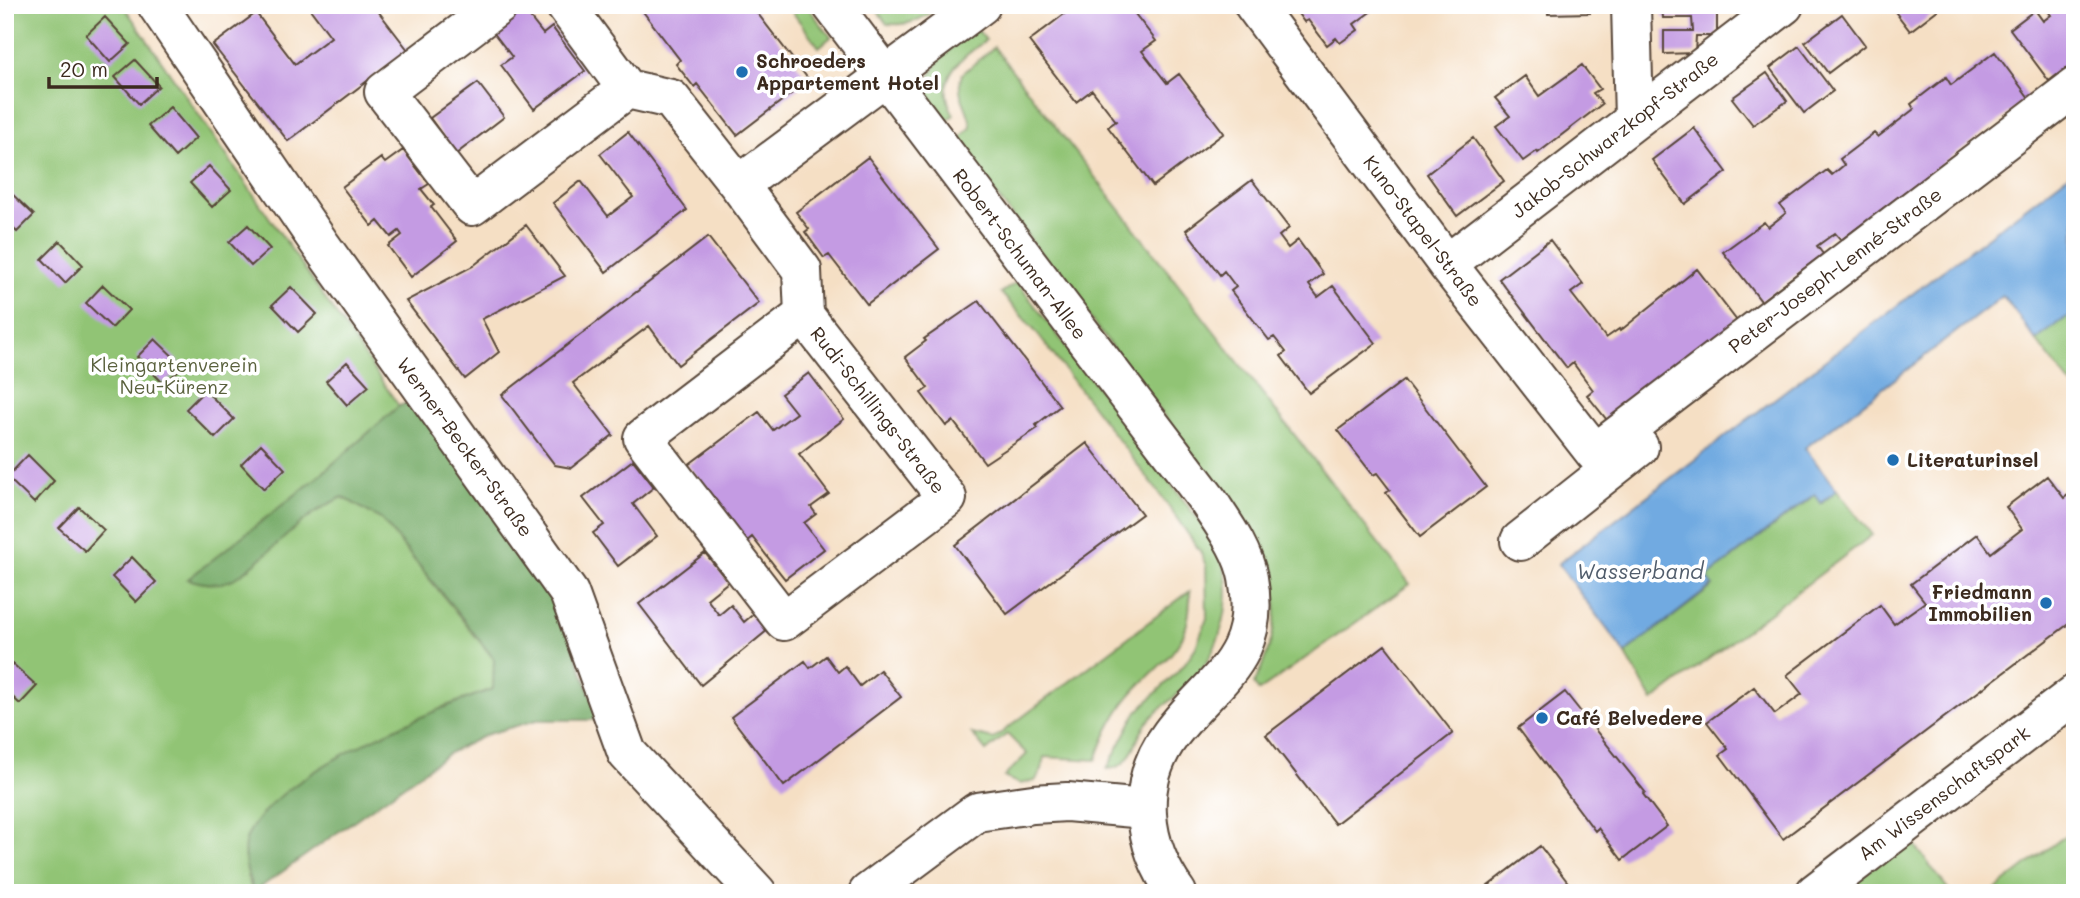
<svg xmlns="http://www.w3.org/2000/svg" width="2080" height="898" viewBox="0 0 2080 898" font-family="Mali,sans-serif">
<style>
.green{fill:#91c475;stroke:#66774a;stroke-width:2}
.forest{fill:#74aa66;stroke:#586a42;stroke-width:2}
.water{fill:#71aae1;stroke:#566a80;stroke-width:2}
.building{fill:#c49be3}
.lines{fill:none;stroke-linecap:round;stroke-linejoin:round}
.minor-casing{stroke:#574537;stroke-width:42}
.minor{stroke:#fff;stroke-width:38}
.poi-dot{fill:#1f6fb2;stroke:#fff;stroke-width:2.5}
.labels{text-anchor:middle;stroke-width:7;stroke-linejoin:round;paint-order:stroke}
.poi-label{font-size:19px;font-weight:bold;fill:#3b2a1e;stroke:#fff;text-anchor:start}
.street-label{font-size:19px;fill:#3b2a1e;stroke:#fff}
.park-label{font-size:19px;fill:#59603c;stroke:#fff}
.water-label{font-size:21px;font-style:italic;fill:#515d6c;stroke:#fff}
</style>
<rect width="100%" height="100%" fill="#fff"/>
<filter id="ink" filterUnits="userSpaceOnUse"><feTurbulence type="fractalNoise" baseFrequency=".0143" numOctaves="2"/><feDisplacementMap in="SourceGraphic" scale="14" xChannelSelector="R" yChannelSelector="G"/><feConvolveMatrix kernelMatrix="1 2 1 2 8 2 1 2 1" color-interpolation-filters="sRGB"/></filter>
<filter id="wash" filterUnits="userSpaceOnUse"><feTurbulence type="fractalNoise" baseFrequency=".00686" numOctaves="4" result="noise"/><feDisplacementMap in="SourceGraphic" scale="28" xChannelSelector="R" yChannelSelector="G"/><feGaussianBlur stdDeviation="1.57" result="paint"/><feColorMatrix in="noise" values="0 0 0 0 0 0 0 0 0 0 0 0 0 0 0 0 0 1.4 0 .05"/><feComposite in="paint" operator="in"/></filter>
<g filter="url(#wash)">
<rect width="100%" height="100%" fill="#f5dfc4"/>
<path class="green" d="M5,5H123L399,406L318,477L189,579H233L316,509L342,497L382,520L494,659V689L443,707L247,876L253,893H5Z
M787,5H806L831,37L819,47Z
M873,5H941C924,19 910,26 887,24Z
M976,28L986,40C959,60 933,78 954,115L943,123C909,77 941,56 976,28Z
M994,47L1410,584L1259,691L1254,684C1280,631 1285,592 1257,538L956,142L971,127C970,107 954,95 962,74Z
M1017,282L1197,518C1204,528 1213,539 1218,550C1236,589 1225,638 1200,672C1185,692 1161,704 1146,724C1133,742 1133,768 1107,769L1136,713L1183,666L1196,647L1207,618L1206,566L1200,551L1156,489L1035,331L1001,293Z
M2075,311V381L2071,385L2036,340Z
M1837,490L1872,535L1653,701L1625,653L1713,586L1706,578L1816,494L1822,503Z
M1190,591C1191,647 1170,653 1135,690C1117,709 1104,736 1096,760L1044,757L1042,770L1035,781L1019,784L1004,777L1027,754L1007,734L986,751L972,734L993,739Z
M2075,828V893H1991Z
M1910,839L1951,893H1839Z"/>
<path class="forest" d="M414,400L561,610L599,720H537L488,734L449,753L254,892C248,878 241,854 246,840C269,775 431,711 493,689L494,659L463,619L382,520L343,497C296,517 275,553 235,578C220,587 203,584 188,579L318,477L399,406Z"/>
<path class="water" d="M2075,170V311L2036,340L2003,296L1805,448L1837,490L1821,503L1815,494L1707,577L1713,585L1625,653L1558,564Z"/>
<g id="blocks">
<path class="building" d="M307,5H378L375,7L408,50L288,141L213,45L256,13L295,64L331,37Z
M646,5H751L809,80L737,135L697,84L694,87L676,64L680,60L641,9Z
M1076,5H1128L1156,41L1142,51L1167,83L1179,74L1224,133L1153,186L1108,127L1116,121L1092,90L1076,102L1029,41Z
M1296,5H1370L1373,10L1354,24L1358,30L1340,43L1336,38L1327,45L1308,20L1304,22L1294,8Z
M1548,5H1590V13L1548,14Z
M1662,5H1717V36H1696L1695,53L1664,54V31H1693L1692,18H1663Z
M1890,5H1944L1910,31Z
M2043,5H2075V61L2049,81L2010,29L2035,10L2043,21L2051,15Z
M524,10L543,34L552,27L585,71L534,109L501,65L512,57L493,32Z
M1842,14L1865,45L1828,73L1805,42Z
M105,17L130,44L110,62L86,35Z
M1799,46L1833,91L1804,113L1770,68Z
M1995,52L2029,98L1841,240L1835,233L1817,246L1823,254L1761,301L1723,252L1764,222L1768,227L1786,213L1780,205L1827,170L1832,175L1844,165L1840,159L1874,133L1878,137L1914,109L1911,104L1946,77L1951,85Z
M135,60L159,86L139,104L115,77Z
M1582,65L1600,89L1593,93L1602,104L1538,153L1537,151L1523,161L1496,126L1510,116L1495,98L1525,76L1539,96Z
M1767,73L1787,101L1753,125L1732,98Z
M478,83L504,117L456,154L430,118Z
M170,107L196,138L175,157L148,126Z
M1694,128L1727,172L1685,204L1652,160Z
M628,132L687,210L606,272L553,203L581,181L608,216L633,197L600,154Z
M1473,138L1504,181L1457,216L1427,174Z
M403,150L429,184L421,189L434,205L431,207L457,241L411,277L388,246L402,235L399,231L391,237L378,221L372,226L342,187L381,158L385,163Z
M868,157L939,249L867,304L829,255L824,258L805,232L809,229L796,212Z
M209,166L231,190L212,207L190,183Z
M1252,180L1289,228L1279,236L1288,248L1298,240L1323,274L1309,285L1318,297L1333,286L1376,343L1309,393L1281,356L1286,352L1274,337L1269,340L1231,291L1236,287L1224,271L1220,275L1186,230Z
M9,191L34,215L17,232L5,221V195Z
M248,225L270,249L251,266L229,242Z
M526,225L565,276L482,319L499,352L465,379L406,301L473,266Z
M708,237L759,303L678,365L649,326L573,383L613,435L571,468L555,465L502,395Z
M1550,240L1583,284L1571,293L1606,338L1619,329L1620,331L1697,269L1737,321L1607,420L1587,395L1593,390L1573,363L1567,368L1499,279Z
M60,241L83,265L65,283L42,259Z
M103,285L129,310L112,328L86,303Z
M291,287L317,314L298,332L272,305Z
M979,301L1060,406L1036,425L1038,428L985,463L953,421L946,426L921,393L928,388L905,357L926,341L924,339Z
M155,339L183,366L164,384L137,357Z
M347,362L369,386L347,405L326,381Z
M809,373L844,419L799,454L829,494L811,507L816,514L804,523L824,549L785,579L752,537L746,542L688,465L759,412L773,430L796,413L781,394Z
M1404,380L1486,487L1420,537L1386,493L1390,490L1377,473L1373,475L1338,430Z
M205,390L234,419L215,438L186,409Z
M1087,443L1142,514L1007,614L955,545Z
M261,444L285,469L264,489L241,464Z
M28,455L54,481L34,503L7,477Z
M633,460L654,487L633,504L657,536L618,566L593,533L604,525L583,498Z
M2047,476L2064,498L2072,492L2075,496V619L1783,839L1720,755L1728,749L1707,722L1754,687L1775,714L1802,694L1787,675L1880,605L1894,624L1925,602L1911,584L1977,534L1991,553L2022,529L2006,507Z
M79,507L104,530L85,551L59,528Z
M705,553L728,582L707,599L719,615L731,605L744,622L756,612L769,629L701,685L639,604Z
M132,557L156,582L136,602L112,577Z
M1385,645L1453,733L1335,824L1266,735Z
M826,656L838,672L845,666L860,686L880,670L901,697L784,786L731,717L805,661L810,668Z
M12,663L37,686L20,704L5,690V670Z
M1565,692L1645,792L1643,794L1667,826L1622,860L1598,828L1595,831L1518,728Z
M1540,846L1576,893H1479Z"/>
</g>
</g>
<g filter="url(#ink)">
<use href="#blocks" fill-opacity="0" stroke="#574537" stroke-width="2"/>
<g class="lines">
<defs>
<path id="minor" d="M157,5L320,244L569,593L627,753L757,893
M499,5L384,92L472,206L627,89
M565,5L627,89L671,99L739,185
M832,5L1209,502C1224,525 1243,550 1248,578C1263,661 1212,679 1171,734C1134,783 1142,845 1177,893
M1254,5L1447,264L1595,453L2075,87
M1631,5L1634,119
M1447,264L1784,5
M804,315L643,438L784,621L947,498L804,315L802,270L739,185L981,5
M1520,541L1639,447
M868,893L977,812L1033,804L1067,802L1145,809
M1815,893L2075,694"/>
</defs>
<use href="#minor" class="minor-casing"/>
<use href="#minor" class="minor"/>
</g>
</g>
<g class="poi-dot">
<circle cx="742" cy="72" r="7"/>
<circle cx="1893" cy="460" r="7"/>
<circle cx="2046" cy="603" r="7"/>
<circle cx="1542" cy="718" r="7"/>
</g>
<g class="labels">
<g class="poi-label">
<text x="756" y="68">Schroeders<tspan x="756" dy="22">Appartement Hotel</tspan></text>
<text x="1907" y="467">Literaturinsel</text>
<text x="2032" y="599" text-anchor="end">Friedmann<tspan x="2032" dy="22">Immobilien</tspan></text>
<text x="1556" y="725">Café Belvedere</text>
</g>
<g class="street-label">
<text transform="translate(1615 135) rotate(-38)" y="7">Jakob-Schwarzkopf-Straße</text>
<text transform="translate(1423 231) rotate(53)" y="7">Kuno-Stapel-Straße</text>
<text transform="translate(1020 254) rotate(53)" y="7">Robert-Schuman-Allee</text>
<text transform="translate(1835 270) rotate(-37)" y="7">Peter-Joseph-Lenné-Straße</text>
<text transform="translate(878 410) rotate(52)" y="7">Rudi-Schillings-Straße</text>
<text transform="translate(465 447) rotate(54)" y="7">Werner-Becker-Straße</text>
<text transform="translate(1944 793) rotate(-37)" y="7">Am Wissenschaftspark</text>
</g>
<g class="park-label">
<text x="174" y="372">Kleingartenverein<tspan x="174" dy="22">Neu-Kürenz</tspan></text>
</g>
<g class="water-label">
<text x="1640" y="579">Wasserband</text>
</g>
</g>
<rect width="2080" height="898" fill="none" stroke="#fff" stroke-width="28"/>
<path d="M49 77v10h108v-10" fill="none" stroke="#3b2a1e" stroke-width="3.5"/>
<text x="60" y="77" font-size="21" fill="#3b2a1e" stroke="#ffffff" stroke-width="5" paint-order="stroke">20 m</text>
</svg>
